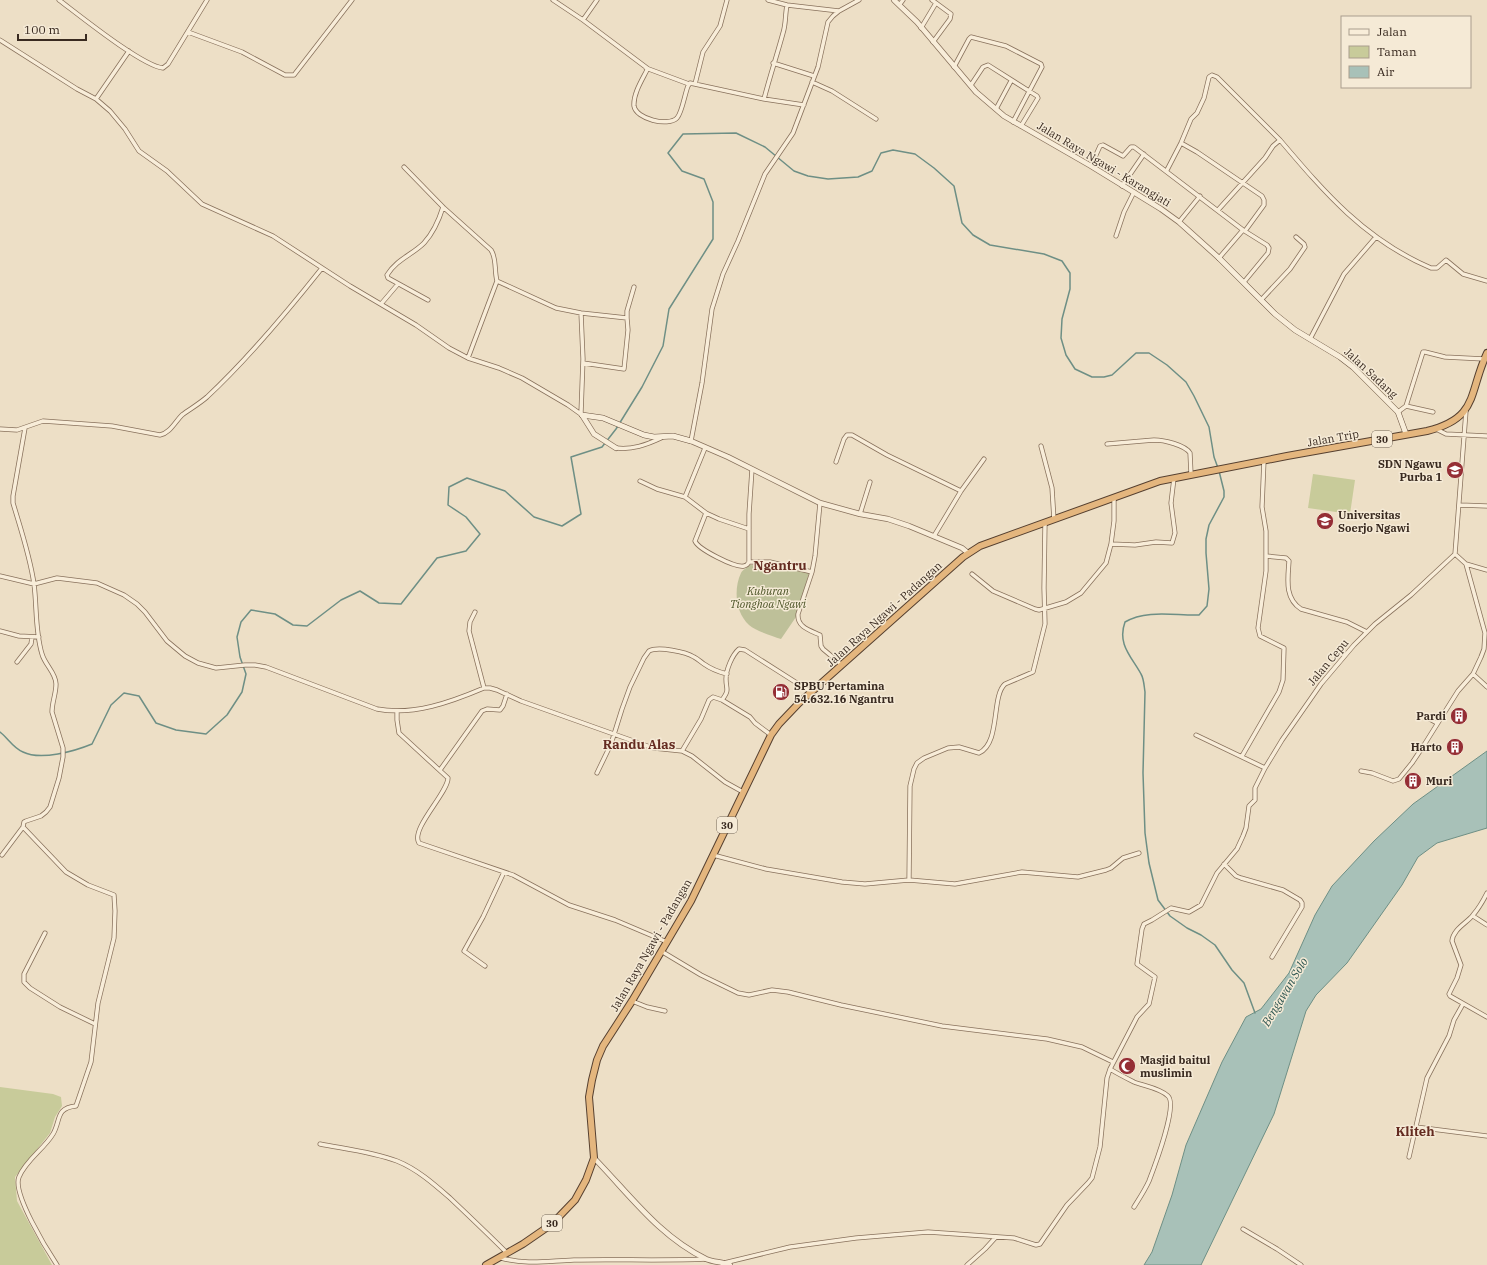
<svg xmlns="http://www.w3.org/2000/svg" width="1487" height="1265" viewBox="0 0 1487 1265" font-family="'IBM Plex Serif',serif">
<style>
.green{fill:#c8cb9a}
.cemetery{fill:#bec099}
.water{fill:#a8c1b8;stroke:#6e8f85}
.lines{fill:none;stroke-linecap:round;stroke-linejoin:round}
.stream{stroke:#6e8f85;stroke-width:1.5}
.minor-casing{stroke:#88715c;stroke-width:5}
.tertiary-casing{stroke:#88715c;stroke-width:6}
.secondary-casing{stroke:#6a523f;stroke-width:6}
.trunk-casing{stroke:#564030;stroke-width:8}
.minor{stroke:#f8edd9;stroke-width:3.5}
.tertiary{stroke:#f8edd9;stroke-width:4.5}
.secondary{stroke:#f8edd9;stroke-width:5}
.trunk{stroke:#e4b67e;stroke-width:6}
.labels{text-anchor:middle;stroke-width:3;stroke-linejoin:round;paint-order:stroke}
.shield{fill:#f5ead6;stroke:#716457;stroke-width:1}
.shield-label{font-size:10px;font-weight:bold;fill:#392a20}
.street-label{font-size:11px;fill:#392a20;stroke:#f5ead6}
.poi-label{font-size:11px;font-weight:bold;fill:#392a20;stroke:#f5ead6;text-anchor:start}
.park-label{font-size:11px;font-style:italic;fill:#4c5427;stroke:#f5ead6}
.water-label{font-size:12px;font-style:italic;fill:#305853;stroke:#f5ead6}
.quarter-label{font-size:13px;font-weight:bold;fill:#642b20;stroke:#f5ead6}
</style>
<rect width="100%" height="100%" fill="#eddfc6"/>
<path class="green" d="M1313,474L1355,480L1350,514L1308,508Z
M0,1087L53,1094L61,1097L62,1106L55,1117L50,1133L15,1177L17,1201L52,1265H0Z"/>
<path class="cemetery" d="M750,565L770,566L809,573L796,617L781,639C772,636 756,631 749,625C736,613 733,590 741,573C742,570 747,568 750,565Z"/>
<path class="water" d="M1487,751V828L1437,843L1418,857L1402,885L1347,963L1316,995L1306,1011L1274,1114L1201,1265H1144L1152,1252L1172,1195L1186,1145L1222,1062L1246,1017L1261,1009L1289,973L1315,915L1332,886L1374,841L1413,804Z"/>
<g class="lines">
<path class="stream" d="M1219,471L1224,491V497L1209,525L1206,539V553L1209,589L1207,606L1199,615H1194C1172,615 1145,610 1125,622C1117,644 1131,656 1141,674C1144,679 1144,686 1145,692L1143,773L1145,833L1149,863L1158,900L1170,916L1187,928L1201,935L1215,945L1232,970L1244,983L1255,1013
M0,732C8,738 13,748 23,752C41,761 75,751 92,744L111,705L124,693L139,696L156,723L176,730L206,734L227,715L242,692L246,674L240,657L237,637L241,622L251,610L275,614L293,625L307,626L341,600L360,591L379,603L401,604L437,558L466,551L480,534L466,517L448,505L449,487L467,478L505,491L534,517L562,526L581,514L571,457L602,447L616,429L642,387L663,346L669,309L713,239V202L704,179L682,171L668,153L683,134L736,133L765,147L794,171L808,176L828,179L858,177L872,171L881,153L893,150L915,154L934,168L954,186L962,223L973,235L990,245L1044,254L1062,261L1070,273V289L1062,319L1061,338L1066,355L1075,369L1092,377H1104L1112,375L1136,353H1149L1167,365L1186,382L1194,396L1209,427L1214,457L1218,468"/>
<defs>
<path id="minor" d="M59,0C79,15 142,66 163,68L168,64L207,0
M553,0L583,20L647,68V70C642,80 633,94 634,106C636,119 668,127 677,118C682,113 685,93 688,86L690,83L764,99L804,105
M768,0L787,5L839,11
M932,0L951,14L950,19L933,42
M900,4L903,0
M583,20L597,0
M921,28L936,3
M188,32L242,52L285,75H294L352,0
M0,40L77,89L96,99L110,111L125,129L139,151L167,171L202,204L273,236L350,286L416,325L449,348L468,358L499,368L522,378L568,405L582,415
M773,63L814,76
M954,67L969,39L971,37L1006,46L1041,64L1042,67L1013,122
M646,68L689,84
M812,82L832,91L876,119
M695,84L703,52L720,26L727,0
M971,85L983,67L988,65L1037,96L1038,98L1021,126
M96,99L129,51
M764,99C770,76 777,55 783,33C786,24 785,15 787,5
M996,109L1011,81
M1181,143L1197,152L1262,196L1264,200V205L1245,231
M1091,166L1100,146L1103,145L1123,156L1131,147H1134L1243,230L1267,245L1269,248L1268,253L1244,282
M404,167L443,207L491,250C497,259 494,270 497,281L468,358
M1167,170L1181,143L1191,119L1197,113L1204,98L1209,77L1212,75L1217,77L1280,140
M1122,186L1144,154
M1218,210L1265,158L1273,146L1280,140C1325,193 1365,240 1431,268H1437L1446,260L1463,274L1487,281
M1179,222L1200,196
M1116,236L1124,212L1134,192
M1219,258L1243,230
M497,281L556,308L581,313L627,318L628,330L624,369L583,363
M428,300L388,278L387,275C397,259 412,255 424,243C434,232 439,220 443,207
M1261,300L1290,269L1305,247L1304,244L1296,237
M381,304L398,284
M627,318V311L634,287
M1310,339L1344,274L1376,237
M1406,406L1433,412
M1398,412L1406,406L1423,352H1425L1445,357L1484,359
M581,413L583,359L581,313
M25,428L13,496V503C21,530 30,556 34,584C37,607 35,631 42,654C45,665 56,673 56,684C56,694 52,702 52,712L63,748V757L59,778L50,807L46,812L41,816L26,821L24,822L23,827L66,872L88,885L114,895L115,911L114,938L98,1003L91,1062L76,1106C55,1108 61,1121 53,1134C44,1149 26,1160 19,1177C12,1193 47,1250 57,1265
M0,429L17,430L43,421L112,426L160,435C170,433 175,422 182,415C190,409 199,404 207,397C248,359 287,312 322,268
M1436,429L1446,434L1487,436
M691,441L702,383L712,309L723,274L738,241L765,174L793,133L818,67L828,22L833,16L839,11L859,0
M1107,444L1154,440C1164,440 1185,445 1190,453L1191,474
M1041,446L1052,488L1054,520
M616,448C632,450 646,445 661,438
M836,462L844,439L847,435H852L887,455L961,491
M640,481L657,489L685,497L706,513L719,519L749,529
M685,497L705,448
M820,503L815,556L812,572L798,614C797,627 809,630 820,635L821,646L823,649L842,665
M1460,505L1487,506
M706,513L695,541C698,549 735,568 744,566C747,565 747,565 749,562H770L812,572
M860,514L870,482
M934,536L961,491L984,459
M1111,544L1114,521V498
M1266,556L1286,558L1289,561C1288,578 1284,598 1301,609L1347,622L1367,632
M749,562V514L752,469
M1466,564L1487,570
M972,574L993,591L1035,609L1039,610L1066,602L1081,593L1106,563L1111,544L1135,545L1156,542L1172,543L1175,533L1171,503L1174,478
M0,576L34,584L57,578L97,583L124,595L137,604L145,612L167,641L185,656L198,663L216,668L245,665H255L266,667L377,709C413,716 451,702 484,688H490L497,690L521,701L653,748L682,751L692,756L725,782L743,792
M475,612L470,622L469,631L484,688
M0,631L19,636L39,637
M17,662L31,644L32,637
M1473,674L1487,687
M722,700C730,689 726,690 726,679C726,670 732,655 739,649L745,650L811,692
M397,711V720L399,733L448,778C448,793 410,829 419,843L513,875L569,905L615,920L667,942
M1426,717L1437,723
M1196,735L1265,768
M682,751L701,719L709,700L713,697L722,700L750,717L755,723L771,735
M1242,756L1279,692L1283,680L1284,648L1260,636L1258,628L1266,571V531L1262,507L1264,460
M440,770L482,711L487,709L500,710L503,706L507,694
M1361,771L1372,773L1393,781L1399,779L1412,763L1424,745L1458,691L1473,674L1481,657L1484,649L1485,633L1466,564L1455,554
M597,773L611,744L622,709L630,687L644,658L649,651C658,646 686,652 694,657C698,659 701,662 704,664C711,669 719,672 727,674
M2,855L23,827
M713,855L766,869L842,882L865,884L909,880L955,884L1022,872L1078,877L1106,870L1111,868L1123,858L1139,853
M1224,864L1236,876L1241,878L1283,890L1300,900L1302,903V907L1272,957
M909,880L910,786L914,769L917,763L924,758L948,748L959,747L979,753C1001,743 991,696 1005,684L1033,672L1045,624L1044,588L1045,523
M1487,893C1483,901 1479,908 1473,915C1467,923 1453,929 1452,941L1461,965L1457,978L1449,994L1450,996L1487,1017
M1473,916L1487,925
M45,933L24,974V982L30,988L60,1007L95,1024
M661,951L701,975L738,993L749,995L772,990L788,992L841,1005L942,1026L1047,1039L1082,1047L1113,1062
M485,966L464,951L483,917L504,872
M632,1001L647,1007L665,1011
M1110,1069C1118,1074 1126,1078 1134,1082C1144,1086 1160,1088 1168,1096C1178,1105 1154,1168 1149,1181C1145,1190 1139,1199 1134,1207
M1416,1127L1487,1136
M320,1144C346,1149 373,1152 397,1161C417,1169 434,1184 450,1198C469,1216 488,1234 507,1253
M1409,1157L1427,1078L1449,1036L1454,1020L1463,1004
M1243,1229L1277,1249L1301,1265
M501,1258C527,1265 547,1261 574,1260C618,1259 662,1261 706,1259
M724,1263L790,1247L856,1238L928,1232L1014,1238L1036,1245L1040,1244L1067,1205L1088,1183L1092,1178L1100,1147L1107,1078L1110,1069L1137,1017L1149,1004L1155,977L1137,964L1142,929L1144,924L1152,920L1171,908L1189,912L1201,905L1217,873L1237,849L1243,836L1246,828L1249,806L1255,800V788L1265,768L1282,740L1321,684L1354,645L1375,624L1411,595L1455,554L1466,411
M967,1265L985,1249L996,1237"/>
<path id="tertiary" d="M894,0L917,22L976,92L1004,116L1091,166L1161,209L1179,222L1219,258
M582,415L594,434L616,448
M691,441L728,457L820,503L860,514L888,519L909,526L962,548L968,553
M594,1158C630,1195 659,1236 706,1259C713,1262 722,1262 730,1265"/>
<path id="secondary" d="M1219,258L1275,314L1295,330L1340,357L1353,367L1398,412L1406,434
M582,415L603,418L644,435L654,437L673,436L691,441"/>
<path id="trunk" d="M486,1265L523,1244L552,1224L575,1200L586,1180L594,1158L589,1097L592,1080L597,1060L603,1046L632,1001L691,901L771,735L779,724L799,703L963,557L980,546L1160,481L1287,456L1427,431C1479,418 1468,394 1487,353"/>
</defs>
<use href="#minor" class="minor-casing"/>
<use href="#tertiary" class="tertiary-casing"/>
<use href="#secondary" class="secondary-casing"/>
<use href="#trunk" class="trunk-casing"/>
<use href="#minor" class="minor"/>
<use href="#tertiary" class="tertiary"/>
<use href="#secondary" class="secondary"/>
<use href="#trunk" class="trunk"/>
</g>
<defs>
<symbol id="school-disc" viewBox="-11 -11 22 22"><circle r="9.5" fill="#952e35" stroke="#f5ead6"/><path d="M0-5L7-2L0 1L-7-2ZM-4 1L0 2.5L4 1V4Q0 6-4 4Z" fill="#fff"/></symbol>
<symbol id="university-disc" viewBox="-11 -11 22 22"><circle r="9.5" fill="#952e35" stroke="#f5ead6"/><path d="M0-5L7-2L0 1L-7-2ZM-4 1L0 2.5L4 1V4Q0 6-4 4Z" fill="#fff"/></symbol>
<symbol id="fuel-disc" viewBox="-11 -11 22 22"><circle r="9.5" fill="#952e35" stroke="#f5ead6"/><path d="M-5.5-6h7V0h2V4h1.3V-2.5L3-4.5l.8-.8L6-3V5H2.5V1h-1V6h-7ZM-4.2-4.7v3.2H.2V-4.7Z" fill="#fff"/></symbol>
<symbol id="building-disc" viewBox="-11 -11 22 22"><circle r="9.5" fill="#952e35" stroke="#f5ead6"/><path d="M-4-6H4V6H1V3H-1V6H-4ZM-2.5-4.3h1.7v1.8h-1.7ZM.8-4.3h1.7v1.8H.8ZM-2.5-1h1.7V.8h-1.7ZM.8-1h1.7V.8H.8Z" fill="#fff"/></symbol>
<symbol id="mosque-disc" viewBox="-11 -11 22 22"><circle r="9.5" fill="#952e35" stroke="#f5ead6"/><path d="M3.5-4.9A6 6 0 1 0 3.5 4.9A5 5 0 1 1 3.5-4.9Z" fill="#fff"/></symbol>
</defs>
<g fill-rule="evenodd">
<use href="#school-disc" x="1445" y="460" width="20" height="20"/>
<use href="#university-disc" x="1315" y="511" width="20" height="20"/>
<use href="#fuel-disc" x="771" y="682" width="20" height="20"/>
<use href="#building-disc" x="1449" y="706" width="20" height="20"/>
<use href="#building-disc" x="1445" y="737" width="20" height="20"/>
<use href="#building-disc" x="1403" y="771" width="20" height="20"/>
<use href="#mosque-disc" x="1117" y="1056" width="20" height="20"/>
</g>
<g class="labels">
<g class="shield">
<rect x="1372" y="431" width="20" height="16" rx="3"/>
<rect x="717" y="817" width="20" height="16" rx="3"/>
<rect x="542" y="1215" width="20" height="16" rx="3"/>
</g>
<g class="shield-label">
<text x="1382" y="443">30</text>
<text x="727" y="829">30</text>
<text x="552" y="1227">30</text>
</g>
<g class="street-label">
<text transform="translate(1104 164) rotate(31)" y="4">Jalan Raya Ngawi - Karangjati</text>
<text transform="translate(1371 373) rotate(43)" y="4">Jalan Sadang</text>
<text transform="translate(1333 438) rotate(-10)" y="4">Jalan Trip</text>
<text transform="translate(884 614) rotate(-42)" y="4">Jalan Raya Ngawi - Padangan</text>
<text transform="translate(1328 662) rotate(-50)" y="4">Jalan Cepu</text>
<text transform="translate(651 945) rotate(-60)" y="4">Jalan Raya Ngawi - Padangan</text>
</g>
<g class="poi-label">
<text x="1442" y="468" text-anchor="end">SDN Ngawu<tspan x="1442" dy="13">Purba 1</tspan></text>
<text x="1338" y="519">Universitas<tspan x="1338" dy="13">Soerjo Ngawi</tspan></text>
<text x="794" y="690">SPBU Pertamina<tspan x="794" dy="13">54.632.16 Ngantru</tspan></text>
<text x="1446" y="720" text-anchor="end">Pardi</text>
<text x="1442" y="751" text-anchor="end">Harto</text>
<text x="1426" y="785">Muri</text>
<text x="1140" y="1064">Masjid baitul<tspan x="1140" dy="13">muslimin</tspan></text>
</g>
<g class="park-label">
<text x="768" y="595">Kuburan<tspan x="768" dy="13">Tionghoa Ngawi</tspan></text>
</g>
<g class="water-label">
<text transform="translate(1285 992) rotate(-59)" y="4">Bengawan Solo</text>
</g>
<g class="quarter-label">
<text x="780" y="570">Ngantru</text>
<text x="639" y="749">Randu Alas</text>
<text x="1415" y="1136">Kliteh</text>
</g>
</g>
<rect x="1341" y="16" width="130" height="72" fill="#f5ead6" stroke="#aa9d8d"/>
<rect x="1349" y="29" width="20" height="6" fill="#f8edd9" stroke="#aa9d8d"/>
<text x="1377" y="36" font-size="12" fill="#392a20">Jalan</text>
<rect x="1349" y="46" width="20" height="12" fill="#c8cb9a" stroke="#aa9d8d"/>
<text x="1377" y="56" font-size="12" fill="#392a20">Taman</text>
<rect x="1349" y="66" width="20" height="12" fill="#a8c1b8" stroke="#aa9d8d"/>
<text x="1377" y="76" font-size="12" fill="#392a20">Air</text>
<path d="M18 34v6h68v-6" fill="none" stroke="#392a20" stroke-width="2"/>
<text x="24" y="34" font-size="12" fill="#392a20" stroke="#f5ead6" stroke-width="3" paint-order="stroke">100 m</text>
</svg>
